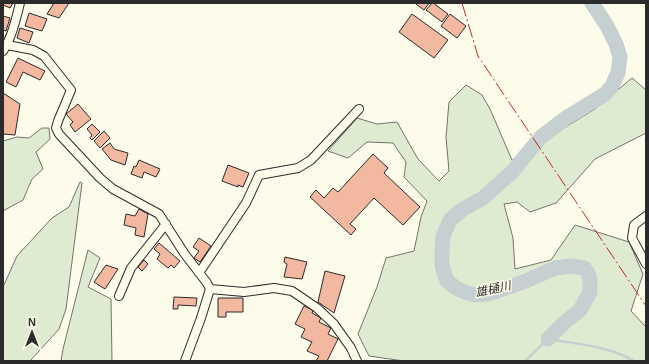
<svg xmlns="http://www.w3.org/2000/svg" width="649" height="364" viewBox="0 0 649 364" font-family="Arial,'Noto Sans JP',sans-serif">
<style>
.green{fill:#deebd1;stroke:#74746e}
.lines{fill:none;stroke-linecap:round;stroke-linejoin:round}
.stream{stroke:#c7d0d0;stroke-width:2.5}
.river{stroke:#c7d0d0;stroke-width:15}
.building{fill:#f2b8a0;stroke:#2b2b2b}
.street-casing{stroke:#2b2b2b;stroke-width:10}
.street{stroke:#fdfbea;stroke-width:8}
.power{stroke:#c62828;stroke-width:1;stroke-dasharray:14 3 2 3;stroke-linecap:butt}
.labels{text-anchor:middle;stroke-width:3;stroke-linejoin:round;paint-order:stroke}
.water-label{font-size:12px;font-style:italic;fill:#2b2b2b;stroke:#fdfbea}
</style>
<rect width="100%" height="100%" fill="#fdfbea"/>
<path class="green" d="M632,78L646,90V133L595,159L556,203L530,212L517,202L504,204L513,238L515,269L551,260L575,225L629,242L643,274L631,311L646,327V361H404L369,356L358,334L377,287L386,258L414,251L421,217L427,201L404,177L406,162L393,143L367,142L348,158L328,151L357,118L377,124L397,122L418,159L439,181L449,171L446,137L449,102L466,85L482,95L490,109L512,160L595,109Z
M42,128H49L50,139L36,152L43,169L32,179L23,200L3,211V141L17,137L29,138Z
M80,182L82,183L66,309L59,329L30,361H3V287L17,256L52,218L69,207Z
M88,250L100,258L88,287L111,299L112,361H61L63,349Z"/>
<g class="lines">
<path class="stream" d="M525,361L548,339C575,344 610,346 634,361"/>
<path class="river" d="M548,339L565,322L580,310L590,292V280L588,273L584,268L571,266L555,268L526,281L503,289L488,294L475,295L465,292L456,288L447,281L442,266V252L443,236L450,220L463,209L483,198L512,172L541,137L566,118L605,94L612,86L618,73L620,57L616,44L607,26L592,3"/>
</g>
<path class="building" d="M3,3H13L10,8L3,5Z
M54,3H69L59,18L47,14Z
M417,3H429L424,10L416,4Z
M432,3H433L448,14L442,22L426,10Z
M29,13L47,19L42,31L25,26Z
M412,14L448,40L434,58L399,32Z
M450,14L466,26L457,38L441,26Z
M3,16L10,18L6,31L3,30Z
M20,28L33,32L29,43L17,38Z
M18,58L45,71L40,80L23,72L16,87L6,82Z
M3,93L20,104L15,135L3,134Z
M78,104L91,119L75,132L70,125L73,122L66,114Z
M92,124L100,132L92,140L90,138L92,135L87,129Z
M104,131L110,138L100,148L94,141Z
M110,143L114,149L128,153L125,165L111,160L102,149Z
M373,154L388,168L384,173L420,207L403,225L374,198L350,224L356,229L351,235L310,197L316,190L324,198L333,188L338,192Z
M139,160L160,169L156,177L144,172L142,178L131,174L134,166L136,167Z
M228,165L249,173L243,187L238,185V187L222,181Z
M139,209L148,214L144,237L135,235L136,228L124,225L126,214L135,216Z
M199,238L211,246L200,262L194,258L199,251L193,247Z
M159,243L180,261L174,268L171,265L168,268L157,259L160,254L154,249Z
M285,257L307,262L302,279L284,277L287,264L284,262Z
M144,260L148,264L142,271L138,267Z
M106,265L118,269L105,289L94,282Z
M325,271L345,276L334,313L318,302Z
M174,297L197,298L196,306L178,305V309H173Z
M218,298H243V312H226V317H218Z
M304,306L313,310L312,313L321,318L319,322L331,328L328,334L338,339L327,361H316L319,356L307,351L312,342L301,337L305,329L295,324Z"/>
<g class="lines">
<defs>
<path id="street" d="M7,45L33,50L44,56L71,90L58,121L56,128L59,134L100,178L113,189L159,214L184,253L207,283L210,289L201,318L185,361
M3,51C12,37 16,19 20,3
M646,216L634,225L632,238L646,264
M199,273L246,203L259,175L298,168L311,160L359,109
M210,289L244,292L274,288L292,291L317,308L334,324L351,348L357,361
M119,296L131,268L166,224"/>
</defs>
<use href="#street" class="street-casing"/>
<use href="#street" class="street"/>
<path class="power" d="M462,3L478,56L646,306"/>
</g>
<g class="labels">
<g class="water-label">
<text transform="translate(493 289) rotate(-12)" y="4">雄樋川</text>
</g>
</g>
<rect width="649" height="364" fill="none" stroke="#2b2b2b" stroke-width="8"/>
<g transform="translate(32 332)" stroke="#fdfbea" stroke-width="3" paint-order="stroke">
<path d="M0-3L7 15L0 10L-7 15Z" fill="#2b2b2b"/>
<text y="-6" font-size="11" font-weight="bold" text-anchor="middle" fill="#2b2b2b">N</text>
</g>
</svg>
